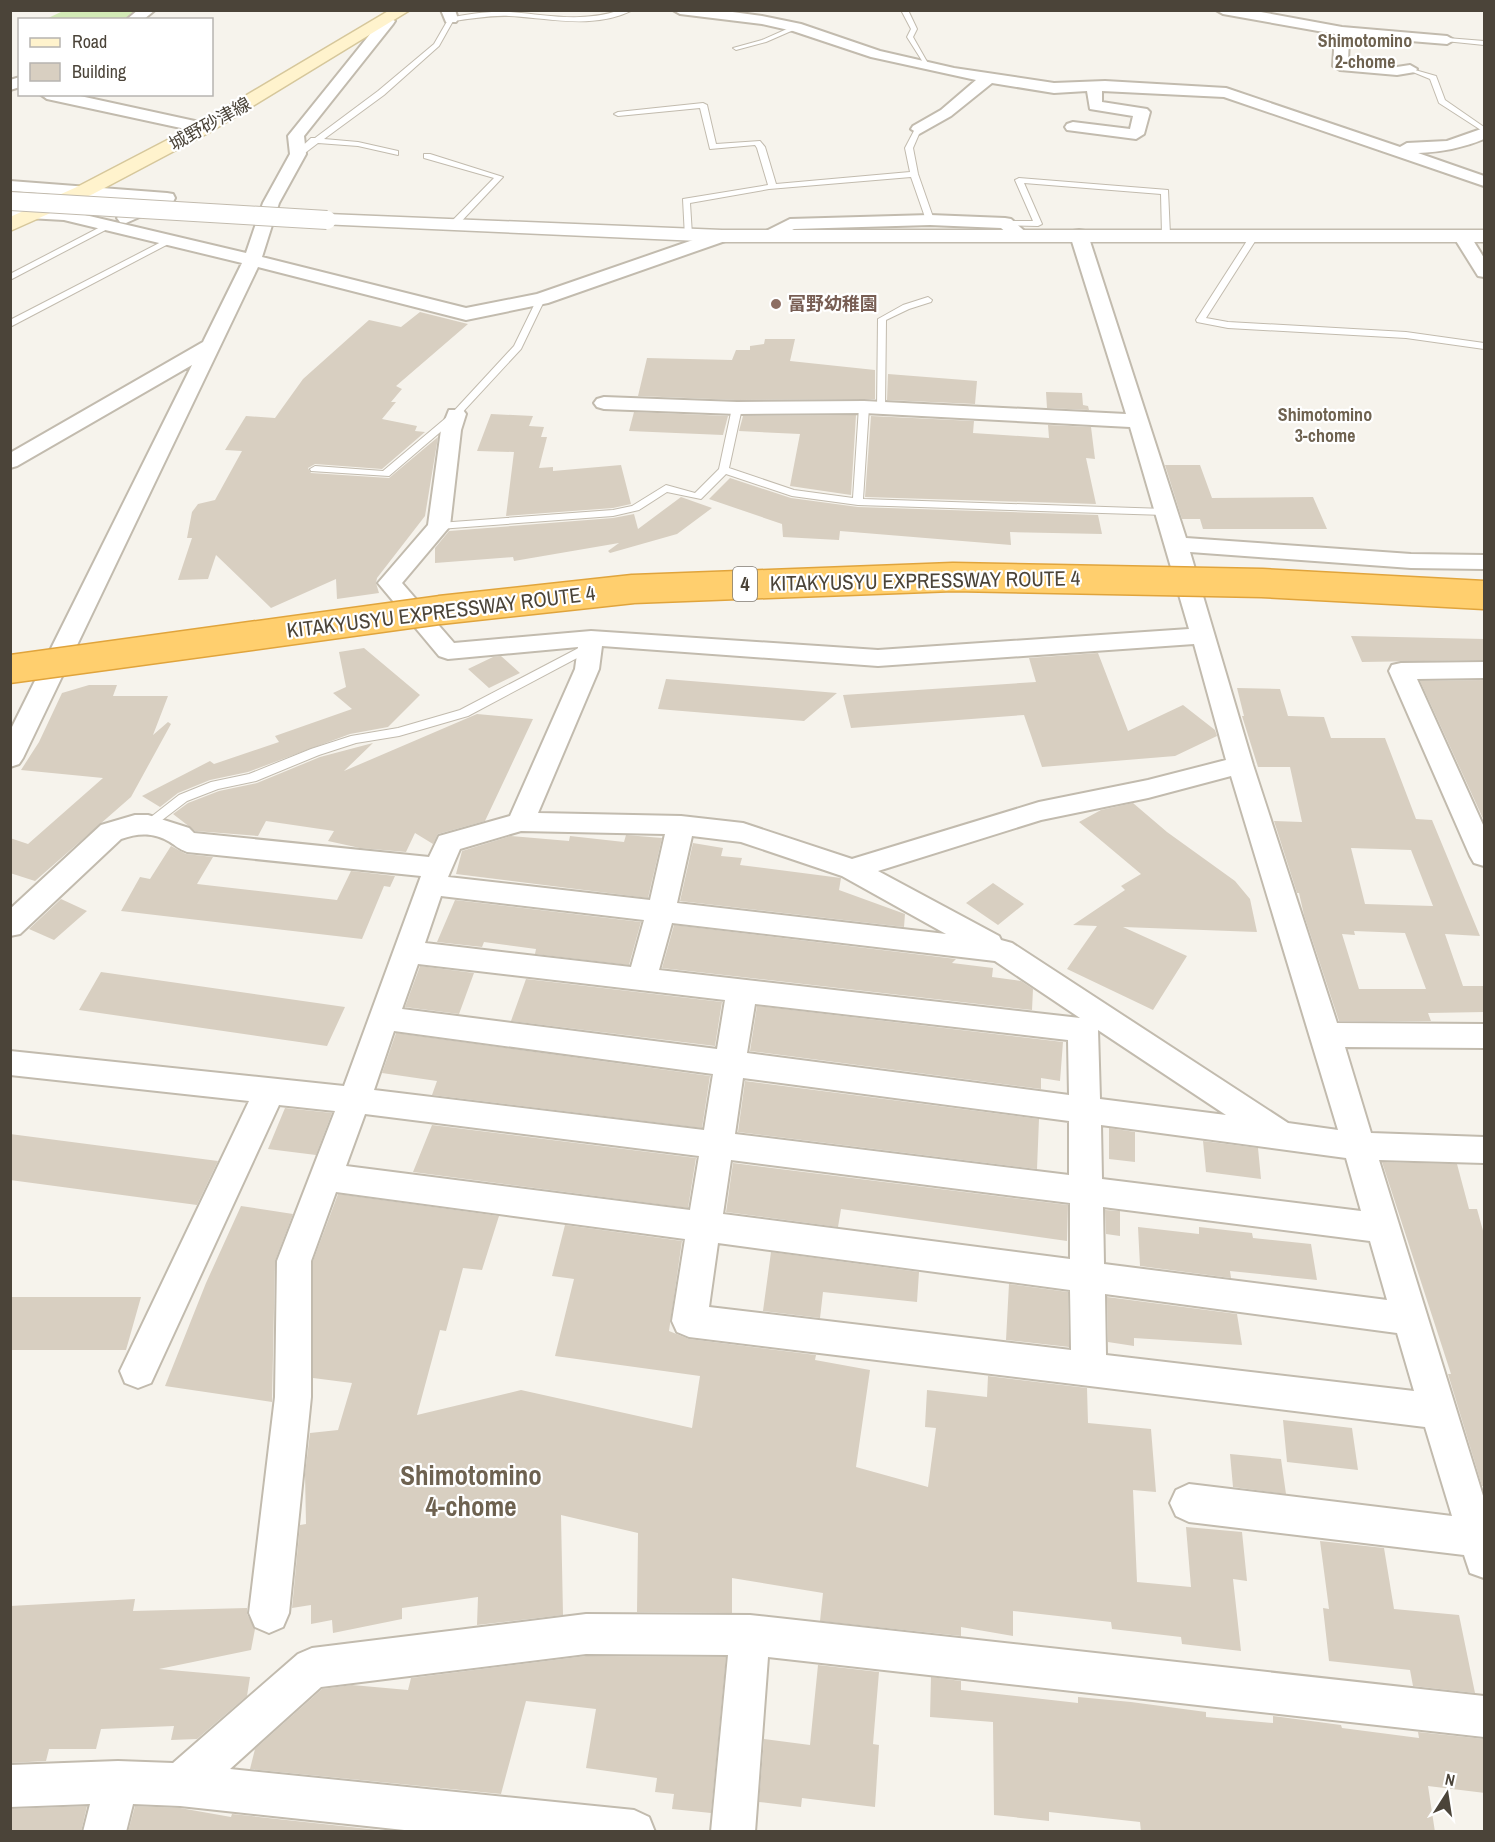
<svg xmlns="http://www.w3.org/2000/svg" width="1495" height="1842" viewBox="0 0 1495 1842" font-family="'Archivo Narrow','Noto Sans JP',sans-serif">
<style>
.green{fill:#d2eab5}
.building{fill:#d8cfc1;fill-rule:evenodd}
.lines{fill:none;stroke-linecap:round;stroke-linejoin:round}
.service-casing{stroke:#c2bbae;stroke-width:2}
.minor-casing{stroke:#c2bbae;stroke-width:4}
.tertiary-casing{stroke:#c2bbae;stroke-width:3}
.secondary-casing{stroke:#d6c79b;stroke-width:3}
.service{fill:#fff;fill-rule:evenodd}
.minor{fill:#fff;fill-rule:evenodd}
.tertiary{fill:#fff;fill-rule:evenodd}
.secondary{fill:#fff3cd;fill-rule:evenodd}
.tertiary-bridge-casing{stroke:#c2bbae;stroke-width:20;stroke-linecap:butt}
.motorway-bridge-casing{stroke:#e0a43c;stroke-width:31;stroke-linecap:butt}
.tertiary-bridge{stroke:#fff;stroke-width:18}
.motorway-bridge{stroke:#ffcf6e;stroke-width:28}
.education-dot{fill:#8d6e63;stroke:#fff;stroke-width:2}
.labels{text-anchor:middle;stroke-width:4.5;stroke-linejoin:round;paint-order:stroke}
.far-neighbourhood-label{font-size:18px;font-weight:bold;fill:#6e6250;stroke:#fff}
.far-street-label{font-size:18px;fill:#4b4439;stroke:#fff}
.far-education-label{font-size:18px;font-weight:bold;fill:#785e54;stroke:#fff;text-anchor:start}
.shield{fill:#fff;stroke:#817c74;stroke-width:1.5}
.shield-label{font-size:20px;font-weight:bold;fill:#4b4439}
.street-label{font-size:21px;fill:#4b4439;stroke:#fff}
.near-neighbourhood-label{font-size:27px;font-weight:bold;fill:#6e6250;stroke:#fff}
</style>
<rect width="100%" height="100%" fill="#f6f3ec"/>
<path class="green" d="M63,11H138L123,19L44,20Z"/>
<path class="building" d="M420,312L468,324L396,386L402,389L391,402H396L382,419L417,426L415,431L425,432L382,469L315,464L308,468L311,473L389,478L438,437L425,516L377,578L376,583L379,593L337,599L336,579L271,608L216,555L208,579L178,580L192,538H187L192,512L198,504L215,500L242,451L225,450L246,416L275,418L303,379L369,320L401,327Z
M765,339H795L790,361L875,370V399L737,400L638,396L647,358L732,360L736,350H750V346L764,344Z
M888,374L977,381L975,404L887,400Z
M1046,392L1082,393L1083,405L1088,406L1089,410L1047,408Z
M634,412L728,416L723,435L629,431Z
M491,414L533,416L529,426L544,427L541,437H547L539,468L553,467V471L621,465L631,504L613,508L506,516L514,452L477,451Z
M856,415L851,495L790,486L800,434L739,431L743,416Z
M871,416L974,421L973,433L1049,438L1048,425L1091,427L1095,459L1086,458L1096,504L865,497Z
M1165,465H1200L1212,498L1313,497L1327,529H1203L1200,519H1182Z
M730,478L791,498L858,507L1098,515L1102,534L1010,532L1011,545L840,531L839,540L783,537L782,524L709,499Z
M681,497L712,508L677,534L610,553L608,551L619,543L514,561L513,557L435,563V548L449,531L613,518L634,514L638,529Z
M1351,636L1485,639V660L1362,662Z
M364,648L420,695L388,727L350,734L248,772L210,780L178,793L160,807L142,796L210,761L214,764L279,742L275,736L352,709L333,693L346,687L339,652Z
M1098,653L1128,731L1183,705L1215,730L1217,736L1175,756L1042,767L1024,715L851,728L843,695L1036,682L1029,658Z
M501,656L520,673L489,688L468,669L493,657Z
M666,679L837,693L804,721L658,709Z
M1485,680V823L1420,681Z
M89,685H117L113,696H168L153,735L168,722L171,724L131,797L35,881L10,873V838L28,844L103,778L21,770L39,742L62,693Z
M1237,688L1280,689L1288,716L1324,717L1331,738H1385L1416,819L1432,820L1480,936L1445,934L1463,986H1485V1012L1428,1013L1431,1021H1339L1304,915L1299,893H1297L1274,821L1302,822L1290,767H1258L1242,716H1244ZM1351,848L1411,850L1433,906L1365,904ZM1354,931L1405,933L1426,989H1359L1342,934L1355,935Z
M477,714L533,719L485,821L438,834L433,844L415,833L406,852L360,848L328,841L334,831L266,821L258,836L195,831L173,814L188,803L219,791L257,783L320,757L373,743L344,771Z
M1133,803L1167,832L1235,881L1250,899L1257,932L1123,927L1187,956L1153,1010L1067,969L1097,926L1073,925L1125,890L1121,886L1141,874L1079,822L1101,810Z
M626,835L662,838L648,898L456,874L462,851L511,836L569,841L570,836L624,842Z
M693,843L723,848L721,856L742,858L740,865L841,878L839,890L905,914L904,927L680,901Z
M171,846L186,854L213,857L197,884L337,900L351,871L395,876L390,887L384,886L362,939L121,911L140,877L150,879Z
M993,883L1024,904L998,925L966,903Z
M61,899L87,911L54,940L29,929Z
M455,900L641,922L629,965L535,954L536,949L484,942L482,947L437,942Z
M674,925L956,959L952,963L993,968L992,977L1021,981L1033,989L1032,1010L662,968Z
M420,966L474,973L459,1014L405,1007Z
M101,972L345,1007L327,1046L79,1010Z
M526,979L722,1002L715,1046L511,1021Z
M757,1006L1063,1042L1060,1081L1041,1078V1089L750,1051Z
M396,1033L710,1076L702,1128L432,1095L437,1081L382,1073Z
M745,1081L1039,1119L1037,1169L738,1132Z
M285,1108L332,1113L316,1155L268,1149Z
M432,1125L696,1158L688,1208L413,1172Z
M1109,1128L1135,1132V1162L1109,1159Z
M10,1134L218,1161L197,1205L10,1180Z
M1203,1141L1258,1148L1261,1179L1206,1172Z
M1382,1162L1457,1164L1469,1209H1477L1485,1238V1486H1482L1448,1374H1451Z
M733,1163L1068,1205L1067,1241L841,1209L838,1227L726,1212Z
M338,1194L499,1216L482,1270L463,1268L446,1331L440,1330L417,1415L521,1390L692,1428L700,1376L555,1356L574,1279L552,1276L565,1225L682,1241L669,1331L689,1339L816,1355L815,1360L870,1370L856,1467L928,1487L936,1428L925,1427L927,1390L987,1397L988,1376L1087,1388L1088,1423L1151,1429L1156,1492L1133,1490L1137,1582L1191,1587L1186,1527L1242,1532L1247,1581L1233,1579L1241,1651L1182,1644L1181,1637L1112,1629L1111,1622L1013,1611V1636L961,1627V1636L820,1621L823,1593L732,1578V1613L637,1612L638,1533L561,1515L563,1615L477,1625L478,1597L402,1608V1619L333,1633L332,1620L311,1624V1605L292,1608L300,1525L306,1524L305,1474L310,1433L338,1430L352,1383L313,1378V1261Z
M241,1206L293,1214L275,1261L272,1402L165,1386L206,1283Z
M1105,1210L1120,1211V1236L1106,1234Z
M1138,1227L1199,1234V1227L1252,1233L1253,1238L1311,1244L1317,1280L1230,1271L1231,1278L1140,1266Z
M771,1252L919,1272L917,1302L823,1292L820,1318L763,1311Z
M1009,1284L1068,1292L1069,1347L1006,1340Z
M10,1297H141L126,1350H10Z
M1107,1297L1237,1314L1242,1345L1134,1338V1346L1108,1342Z
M1283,1420L1352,1428L1358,1470L1287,1462Z
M1230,1454L1281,1459L1286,1494L1233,1487Z
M1320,1541L1384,1548L1394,1609L1459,1615L1475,1693L1413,1686L1410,1670L1329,1661L1323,1608L1329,1609Z
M135,1599L133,1611L247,1608V1614L255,1629L251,1650L159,1669L250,1677L247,1696L197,1739L171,1740L174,1726L101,1729L96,1749H49L46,1761L10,1763V1606Z
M586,1656L726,1657L711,1813L672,1809L674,1794L655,1792L657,1778L586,1768L596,1709L526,1701L501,1794L250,1769L255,1749L322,1689L352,1685L408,1690L411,1678Z
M818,1665L879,1672L873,1744L879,1745L875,1807L802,1798L801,1807L759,1802L764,1739L810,1745Z
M931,1677L961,1681V1690L1078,1703V1697L1131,1702L1206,1712V1717L1273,1723V1716L1341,1725L1342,1728L1419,1738L1418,1732L1484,1739L1485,1793L1428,1786L1435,1832H1141L1140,1822L1049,1812V1821L994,1815L993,1722L930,1717Z
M87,1806L81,1832H10V1809Z
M135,1806L180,1808L231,1817L232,1814L397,1832H128Z"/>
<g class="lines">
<defs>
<path id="service" d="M621,10H633C592,30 551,18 509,16C491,15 471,19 453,21L439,46L384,95L324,139L358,142L398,151V155L358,146L318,143L301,156L294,154L311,138H315L378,91L434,44L449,18C468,14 490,11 510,12C550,15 580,23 621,10Z
M901,10H908L917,29L913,37L930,67H926L907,37L911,29Z
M796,25L798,28L766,42L736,50L733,48L762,40Z
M1447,38L1484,41V45L1445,41Z
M1408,68L1436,76L1445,100L1484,127V132L1439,103L1430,79L1408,70Z
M703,103L707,105L716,144L760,141L765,147L776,184L910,172L905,148L916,127H922L913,148L918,174L934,220L930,222L926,220L911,177L769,189L690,203L692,235L685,237L683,199L768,185L757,148L755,145L710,149L700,108L618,116L614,114L618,112Z
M424,154H430L503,177L456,227H450V223L494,178L424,158Z
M1019,178L1168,190L1170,235L1166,237L1162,235L1161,194L1024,183L1042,224L1038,226L1002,225L1001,223L1005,221H1033L1015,180Z
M108,223L115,225L10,280V274Z
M1252,233L1259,235L1206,318L1228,322L1406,332L1484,343V349L1406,338L1228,328L1197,322L1196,320Z
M167,239L174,241L10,327V320Z
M538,297L545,299L521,349L459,416L389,476L311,471L310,469L315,466L383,471L453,412L514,346Z
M928,297L932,300L931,302L909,309L886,320L885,408L877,410L878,319L903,305Z
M864,404L869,407L863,499L1165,509L1170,512L1165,515L858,505L792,496L726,474L701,499L667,492L639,510L613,516L439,529L434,526L439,523L613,510L632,506L666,485L695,493L719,469L732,408L737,405L742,408L729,468L794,490L853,498L859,407Z
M590,642L596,646L594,649L468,716L399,736L356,743L319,755L256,781L218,789L187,801L153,827H143L142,824L179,795L211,782L249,774L311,749L351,736L398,728L460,710Z"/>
<path id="minor" d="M138,10H155L143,20H126Z
M441,10H455L458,19L456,22H446Z
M673,10H718L762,16L801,24L880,51L954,68L1054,83L1105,81L1226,88L1400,147L1407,143L1447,141L1484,128V139C1463,148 1441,152 1418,153L1484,176V186L1224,97L1102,91V102L1147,109L1150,112L1144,134L1136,139L1067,130L1065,127L1067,124L1073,122L1130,129L1133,116L1090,109L1087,91L1054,93L992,83L951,116L919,134L911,129L913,126L941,110L976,80L871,57L793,31L762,24L680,14Z
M1216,10H1250L1342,27L1447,36L1454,40L1447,44L1349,36L1348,62L1397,67L1410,65L1417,69L1415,72L1397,75L1340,70L1333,66L1335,34L1223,14Z
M388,17L395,21L393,24L304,136L306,154L279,203L262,257L466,308L537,294L716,232H728L731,236L728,240L548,303L466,320L258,267L23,758L19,764L10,767V731L192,365L17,466L10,468V453L203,342L242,263L64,220L10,217V207L64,210L246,253L263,203L290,154L288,136L383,18Z
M20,77V87L10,90V80Z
M40,94H71L204,123L212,128L204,133L47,99Z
M10,181L167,193L173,194L175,198L173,202L126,223L120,222L117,218L120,214L146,201L10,191Z
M930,215L1005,218L1011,219L1029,235L1026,239H1014L1001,228L930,225L794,229L770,241L764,240L761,236L764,232L790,219Z
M1079,230L1085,231L1088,235L1186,538L1411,554L1484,555V569L1411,568L1190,552L1253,765L1337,1023L1484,1024V1048L1345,1047L1371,1133L1484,1137V1163L1379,1160L1484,1499V1578L1470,1573L1464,1555L1189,1522L1176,1516L1170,1503L1176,1490L1189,1484L1452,1516L1425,1427L689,1337L677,1332L672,1321L685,1239L336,1192L311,1261V1397L289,1613L283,1627L269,1633L255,1627L249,1613L275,1397L277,1261L335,1111L279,1105L151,1383L138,1388L125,1383L120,1371L249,1101L10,1075V1051L344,1086L421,876L187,852C179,849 176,846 170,842C153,832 138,833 121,839L20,934L10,936V909L101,825L135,815H148L189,828L194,833L429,857L439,836L510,816L575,669L578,647L448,659L439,656L378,583L428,525L441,430L449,410H463L466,414L461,430L450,526L402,583L454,643L591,631L878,650L1189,629L1130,427L864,413L737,414L604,409L597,407L594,403L597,399L604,397L737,402L864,401L1126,414L1070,235L1073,231ZM1194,644L1226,760L1148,780L1039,802L852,859L743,823L681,816L538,813L599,669L602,646L878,666ZM1231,776L1338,1130L1288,1123L1012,943L1001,940L999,936L878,871L1041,820L1148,798ZM521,831L665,834L650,900L448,877L460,849ZM692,836L741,842L842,876L946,934L677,903ZM441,896L644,920L631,967L425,943ZM672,923L995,961L1080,1018L659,970ZM418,964L725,1000L717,1049L402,1009ZM755,1004L1068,1040L1069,1095L747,1053ZM1098,1030L1226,1115L1100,1099ZM394,1031L713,1074L704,1130L374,1090ZM743,1078L1069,1121V1175L735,1134ZM365,1114L699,1156L690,1210L346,1166ZM1101,1125L1346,1158L1361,1211L1102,1179ZM731,1160L1070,1203V1259L723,1214ZM1103,1207L1370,1241L1387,1300L1104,1264ZM718,1243L1070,1290L1071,1350L709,1307ZM1105,1294L1397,1333L1414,1391L1106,1355Z
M1462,231L1468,232L1484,258V277L1478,276L1453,236L1456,232Z
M1484,662V678L1417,679L1484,827V866L1474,863L1470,856L1389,671L1392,665L1401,663Z
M586,1614L750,1615L1484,1696V1737L768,1657L755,1832H711L728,1655L586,1654L321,1687L230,1769L634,1810L649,1817L655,1832H423L180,1806L133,1804L126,1832H83L90,1804L10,1807V1765L118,1761L173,1763L298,1654L312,1648Z"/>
<path id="tertiary" d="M327,214L722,230H1484V242H722L320,224L317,220L320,216Z"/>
<path id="secondary" d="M390,10H410L210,132L93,194L10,231V217L79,186L198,124Z"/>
</defs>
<use href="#service" class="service-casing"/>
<use href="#minor" class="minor-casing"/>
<use href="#tertiary" class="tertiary-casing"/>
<use href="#secondary" class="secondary-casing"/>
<use href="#service" class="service"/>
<use href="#minor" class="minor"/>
<use href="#tertiary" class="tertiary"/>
<use href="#secondary" class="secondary"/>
<defs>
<path id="tertiary-bridge" d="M10,201L327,220"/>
<path id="motorway-bridge" d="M10,669L440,610L633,589L953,577L1262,583L1484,595"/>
</defs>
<use href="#tertiary-bridge" class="tertiary-bridge-casing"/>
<use href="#motorway-bridge" class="motorway-bridge-casing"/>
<use href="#tertiary-bridge" class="tertiary-bridge"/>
<use href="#motorway-bridge" class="motorway-bridge"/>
</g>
<circle class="education-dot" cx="776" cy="304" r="6"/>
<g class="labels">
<g class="far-neighbourhood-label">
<text x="1365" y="47">Shimotomino<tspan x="1365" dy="21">2-chome</tspan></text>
<text x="1325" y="421">Shimotomino<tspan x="1325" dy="21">3-chome</tspan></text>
</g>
<g class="far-street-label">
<text transform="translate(210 124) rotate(-29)" y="6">城野砂津線</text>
</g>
<g class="far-education-label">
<text x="788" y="310">富野幼稚園</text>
</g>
<rect class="shield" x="733" y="567" width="24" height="34" rx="4.5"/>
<g class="shield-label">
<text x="745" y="591">4</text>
</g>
<g class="street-label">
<text transform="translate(925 581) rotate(-1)" y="7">KITAKYUSYU EXPRESSWAY ROUTE 4</text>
<text transform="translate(441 612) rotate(-7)" y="7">KITAKYUSYU EXPRESSWAY ROUTE 4</text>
</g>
<g class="near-neighbourhood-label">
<text x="471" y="1485">Shimotomino<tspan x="471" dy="31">4-chome</tspan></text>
</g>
</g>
<rect width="1495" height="1842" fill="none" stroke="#4b4439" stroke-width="24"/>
<rect x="18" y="18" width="195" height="78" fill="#ffffff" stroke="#b7b4b0" stroke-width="1.5"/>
<rect x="30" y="38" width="30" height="9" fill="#fff3cd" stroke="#b7b4b0" stroke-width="1.5"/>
<text x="72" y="48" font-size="18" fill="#4b4439">Road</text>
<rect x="30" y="63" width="30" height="18" fill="#d8cfc1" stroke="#b7b4b0" stroke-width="1.5"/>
<text x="72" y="78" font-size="18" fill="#4b4439">Building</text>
<g transform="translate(1447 1794) rotate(12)" stroke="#ffffff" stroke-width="4.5" paint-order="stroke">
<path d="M0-4.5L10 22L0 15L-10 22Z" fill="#4b4439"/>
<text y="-9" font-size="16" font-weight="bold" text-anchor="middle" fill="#4b4439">N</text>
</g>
</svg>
